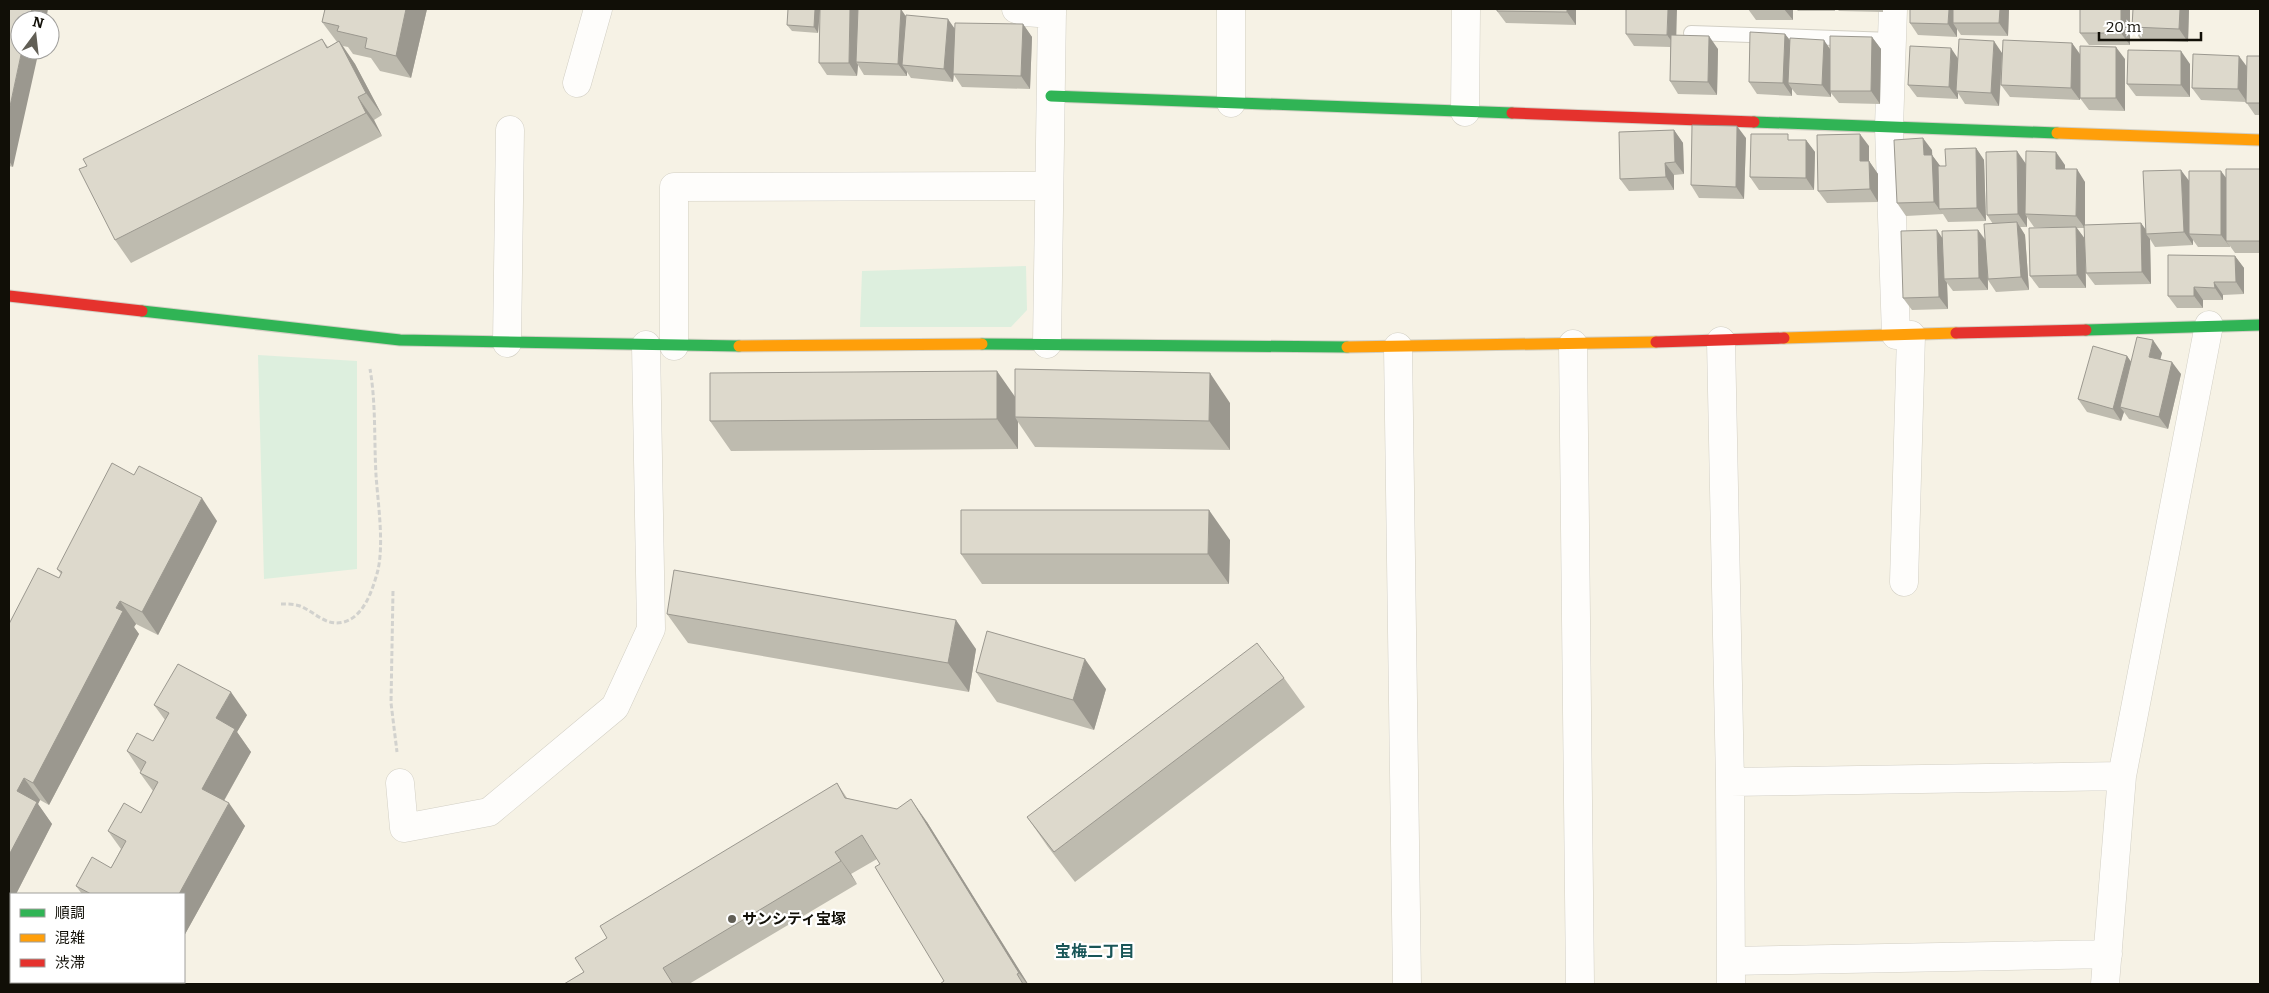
<svg xmlns="http://www.w3.org/2000/svg" width="2269" height="993" viewBox="0 0 2269 993" font-family="Bitter,'Noto Sans JP',serif">
<style>
.green{fill:#ddefde}
.lines{fill:none;stroke-linecap:round;stroke-linejoin:round}
.lane-casing{stroke:#d2cfc4;stroke-width:16}
.street-casing{stroke:#d2cfc4;stroke-width:29}
.fast-casing{stroke:#d2cfc4;stroke-width:13}
.slow-casing{stroke:#d2cfc4;stroke-width:13}
.jam-casing{stroke:#d2cfc4;stroke-width:13}
.path{stroke:#d2d2ce;stroke-width:3;stroke-dasharray:5 2.5;stroke-linecap:butt}
.lane{stroke:#fefdfb;stroke-width:14}
.street{stroke:#fefdfb;stroke-width:28}
.fast{stroke:#30b455;stroke-width:11}
.slow{stroke:#ff9f0a;stroke-width:11}
.jam{stroke:#e5322d;stroke-width:11}
.wall{fill:#bebbaf;fill-rule:evenodd}
.shaded-wall{fill:#9b988f}
.building{fill:#ddd9cc;stroke:#9b988f}
.poi-dot{fill:#615e55;stroke:#fff;stroke-width:2}
.labels{text-anchor:middle;stroke-width:4.5;stroke-linejoin:round;paint-order:stroke}
.poi-label{font-size:15px;font-weight:bold;fill:#110f07;stroke:#fff;text-anchor:start}
.neighbourhood-label{font-size:16px;font-weight:bold;fill:#185557;stroke:#fff}
</style>
<rect width="100%" height="100%" fill="#f6f2e5"/>
<path class="green" d="M1026,266L1027,310L1011,327H860L862,271Z
M258,355L357,361V569L264,579Z"/>
<g class="lines">
<defs>
<path id="lane" d="M1691,33L1892,40"/>
<path id="street" d="M1016,9L1025,12L1052,14
M1893,9L1889,127L1896,335
M577,83L598,9
M1231,103V9
M1465,112L1466,9
M1721,341L1730,782L1731,984
M507,343L510,130
M1047,344L1052,9
M1573,344L1580,984
M674,346V187L1049,186
M1398,347L1407,984
M1904,582L1911,335
M1730,782L2122,776
M400,783L404,828L489,812L615,707L651,629L646,345
M1731,961L2108,954
M2105,984L2122,776L2209,325"/>
<path id="fast" d="M1051,96L1512,113
M1754,122L2057,133
M142,311L400,340L739,346
M2086,330L2260,325
M982,344L1347,347"/>
<path id="slow" d="M2057,133L2260,140
M1784,338L1956,333
M739,346L982,344
M1347,347L1656,342"/>
<path id="jam" d="M1512,113L1754,122
M9,296L142,311
M1956,333L2086,330
M1656,342L1784,338"/>
</defs>
<use href="#lane" class="lane-casing"/>
<use href="#street" class="street-casing"/>
<use href="#fast" class="fast-casing"/>
<use href="#slow" class="slow-casing"/>
<use href="#jam" class="jam-casing"/>
<path class="path" d="M393,591L391,703L397,752
M281,604C287,604 294,604 300,606C315,612 326,627 344,622C365,616 373,588 378,570C384,542 378,504 376,475C374,440 376,403 370,369"/>
<use href="#lane" class="lane"/>
<use href="#street" class="street"/>
<use href="#fast" class="fast"/>
<use href="#slow" class="slow"/>
<use href="#jam" class="jam"/>
</g>
<path class="wall" d="M9,9L13,167L9,166Z
M325,9H427L411,78L380,71L371,58L353,54L348,47L343,46L355,64L382,115L374,120L382,136L131,263L115,240L322,39L328,47L337,42L322,22Z
M820,9L818,33L792,31L787,25Z
M1497,9H1576V25L1506,23L1497,11Z
M1748,9H1793V20H1756Z
M1796,9H1835V11H1798Z
M1837,9H1883V12L1839,11Z
M2009,9L2008,36L1961,35L1957,29V37L1918,35L1910,23Z
M2080,9H2130V45H2089L2080,33Z
M2133,9H2189L2188,42L2141,40L2132,27Z
M906,16L955,28L1023,24L1032,37L1030,89L962,87L954,75L953,82L911,78L907,72V76L864,75L858,65L857,76L827,75L819,63Z
M1626,34L1676,35L1718,49L1717,95L1678,94L1670,81V47L1634,46Z
M1785,34L1790,40L1830,49L1872,37L1881,49L1880,104L1839,103L1831,93V97L1797,95L1792,89V96L1757,94L1749,82Z
M2072,43L2080,54L2125,59V111L2089,110L2080,98V93V100L2010,97L2001,85L2002,64L1999,106L1965,104L1958,93V99L1917,97L1908,85L1958,59Z
M2260,56V115H2255L2246,102L2201,100L2192,88L2247,67Z
M2190,64V97L2136,96L2127,84Z
M1674,130L1683,143L1684,174L1674,175V190L1629,191L1620,179Z
M1746,138L1744,199L1699,198L1691,185Z
M1791,140H1806L1815,152L1814,190H1759L1750,177Z
M1869,146V161L1878,174V202L1827,203L1818,191Z
M1976,148L1984,160L1986,221L1948,222L1943,214L1906,216L1897,203L1932,150V155L1940,166H1946Z
M2026,164L2065,165V169L2085,182V225L2141,223L2146,231L2189,181L2226,178L2260,169V253H2235L2230,246V247H2198L2193,240V245L2155,247L2150,239L2151,284L2095,285L2086,273L2085,240L2086,288H2039L2030,276L2053,227H2034L2027,217V227H2020L2025,235L2029,290L1996,292L1988,280V290L1953,291L1947,283L1948,309L1912,310L1903,298L1942,238L1978,230L1985,239L1993,224L1987,215ZM2077,228H2085V239Z
M2235,256L2244,268V294L2223,295V300H2203V308H2177L2168,296Z
M2162,353L2160,359L2181,374L2168,429L2129,419L2124,412L2121,421L2087,412L2078,399L2127,356L2131,362Z
M1015,397L1230,403V450L1035,447L1018,422V449L731,451L710,421Z
M217,521L158,635L136,624L134,627L139,634L49,805L40,800L38,804L52,824L9,908V624L59,578L61,574L57,569Z
M1230,540L1229,584H982L961,554Z
M667,614L976,649L969,692L688,643Z
M976,672L1106,689L1094,730L997,702Z
M1284,678L1305,707L1075,882L1048,847L1027,817Z
M154,705L247,715L237,732L251,752L224,801L245,826L184,936V894H82L76,886L111,868L121,849L108,831L141,813L153,791L140,773L141,772L127,751L153,741L165,720Z
M837,783L847,798L927,822L1028,984H940L944,981L877,859L851,874L857,884L689,984H564L584,972L607,938Z"/>
<path class="shaded-wall" d="M32,9H48L46,20H29Z
M406,9H427L411,78L396,56Z
M815,9H820L818,33L814,27Z
M850,9H859L856,62L858,65L857,76L849,63Z
M901,9L909,21L902,65L907,72V76L898,64Z
M1567,9H1576V25L1567,12Z
M1668,9H1677L1676,47L1667,35Z
M1784,9H1793V20Z
M1949,9H1958L1953,23L1957,29V37L1948,24Z
M2000,9H2009L2008,36L1999,23Z
M2121,9H2130V45L2121,33Z
M2180,9H2189L2188,42L2179,29Z
M948,19L957,32L953,82L944,69Z
M1023,24L1032,37L1030,89L1021,76Z
M1785,34L1794,46L1788,83L1792,89V96L1783,83Z
M1709,36L1718,49L1717,95L1708,82Z
M1872,37L1881,49L1880,104L1871,91Z
M1824,40L1832,52L1830,91L1831,93V97L1822,85Z
M339,41L355,64L382,115L366,93Z
M1994,41L2002,53L1999,106L1991,93Z
M2072,43L2081,56L2080,100L2071,88Z
M2116,47L2125,59V111L2116,98Z
M1951,48L1959,60L1956,91L1958,93V99L1949,87Z
M22,50H39L13,167L9,161V111Z
M2181,51L2190,64V97L2181,85Z
M2239,56L2248,68L2247,102L2238,89Z
M358,97L374,120L382,136L366,113Z
M1737,126L1746,138L1744,199L1736,187Z
M1674,130L1683,143L1684,174L1675,162Z
M1860,134L1869,146V174L1860,161Z
M1923,138L1932,150L1933,168L1924,155Z
M1806,140L1815,152L1814,190L1806,178Z
M1976,148L1984,160L1986,221L1977,208Z
M2017,151L2026,164L2025,214L2027,217V227L2018,214Z
M2056,152L2065,165V181L2056,169Z
M1932,155L1941,167L1939,209L1943,214L1934,202Z
M1869,161L1878,174V202L1870,189Z
M1665,163L1674,175V190L1666,177Z
M2077,169L2085,182V228L2076,216Z
M2181,170L2190,182L2189,234L2193,240V245L2184,232Z
M2221,171L2230,183L2226,241L2230,247L2221,235Z
M2017,222L2025,235L2029,290L2021,277Z
M2141,223L2149,234H2146L2150,239L2151,284L2142,272Z
M2076,227L2085,239L2086,288L2077,275Z
M1937,230L1945,242L1944,279L1947,283L1948,309L1939,297Z
M1978,230L1987,243L1988,290L1979,278Z
M2235,256L2244,268V294L2236,282Z
M2214,282L2223,295V300L2215,288Z
M2194,287L2203,300V308L2194,296Z
M2153,340L2162,353L2158,369L2149,357Z
M2127,356L2136,369L2120,407L2124,412L2121,421L2113,409Z
M2172,362L2181,374L2168,429L2159,417Z
M997,371L1018,401L1015,417L1018,422V449L997,419Z
M1210,373L1230,403V450L1209,421Z
M202,498L217,521L158,635L142,612Z
M1209,510L1230,540L1229,584L1208,554Z
M120,601L136,624L134,627L139,634L49,805L33,783Z
M956,620L976,649L969,692L948,663Z
M1085,659L1106,689L1094,730L1073,700Z
M231,692L247,715L237,732L251,752L218,811L202,789L216,718Z
M24,778L40,800L38,804L52,824L16,894H11V903L9,908V855L17,791Z
M911,799L927,822L1028,984H1027L1019,973Z
M229,803L245,826L184,936V894H179Z
M835,852L851,874L857,884L841,861Z
M140,982H159L157,984H140Z"/>
<path class="building" d="M9,9H32L29,20H20V50H22L9,111Z
M325,9H406L396,56L365,48L367,38L337,31L339,26L322,22Z
M788,9H815L814,27L787,25Z
M820,9H850L849,63H819Z
M858,9H901L898,64L856,62Z
M1497,9H1567V12L1497,11Z
M1626,9H1668L1667,35L1626,34Z
M1910,9H1949L1948,24L1910,23Z
M1953,9H2000L1999,23H1953Z
M2080,9H2121V33H2080Z
M2133,9H2180L2179,29L2132,27Z
M906,15L948,19L944,69L902,65Z
M955,23L1023,24L1021,76L953,74Z
M1750,32L1785,34L1783,83L1749,82Z
M1671,35L1709,36L1708,82L1670,81Z
M1830,36L1872,37L1871,91H1830Z
M1790,38L1824,40L1822,85L1788,83Z
M322,39L327,48L339,41L366,93L358,97L366,113L115,240L79,169L87,166L83,159Z
M1959,39L1994,41L1991,93L1956,91Z
M2003,40L2072,43L2071,88L2001,85Z
M1910,46L1951,48L1949,87L1908,85Z
M2080,46L2116,47V98H2080Z
M2128,50L2181,51V85L2127,84Z
M2193,54L2239,56L2238,89L2192,88Z
M2247,56H2260V103H2246Z
M1692,125L1737,126L1736,187L1691,185Z
M1674,130L1675,162L1665,163L1666,177L1620,179L1619,132Z
M1751,134H1788V140H1806V178L1750,177Z
M1860,134V161H1869L1870,189L1818,191L1817,135Z
M1923,138L1924,155H1932L1934,202L1897,203L1894,140Z
M1976,148L1977,208L1939,209L1938,166H1946L1945,149Z
M2017,151L2018,214L1987,215L1986,152Z
M2026,151L2056,152V169H2077L2076,216L2025,214Z
M2226,169H2260V241H2226Z
M2181,170L2184,232L2146,234L2143,171Z
M2189,171H2221V235L2189,234Z
M2017,222L2021,277L1988,279L1984,224Z
M2141,223L2142,272L2086,273L2084,225Z
M2076,227L2077,275L2030,276L2029,228Z
M1937,230L1939,297L1903,298L1901,231Z
M1978,230L1979,278L1944,279L1942,231Z
M2168,255L2235,256L2236,282H2214L2215,288L2194,287V296H2168Z
M2137,337L2153,340L2149,357L2172,362L2159,417L2120,407Z
M2093,346L2127,356L2113,409L2078,399Z
M1015,369L1210,373L1209,421L1015,417Z
M997,371V419L710,421V373Z
M112,463L134,475L139,466L202,498L142,612L120,601L116,608L123,611L33,783L24,778L17,791L37,802L9,855V624L38,568L59,578L62,572L57,569Z
M961,510H1209L1208,554H961Z
M674,570L956,620L948,663L667,614Z
M987,631L1085,659L1073,700L976,672Z
M1257,643L1284,678L1054,852L1027,817Z
M178,664L231,692L216,718L235,729L202,789L229,803L179,894H91L76,886L92,857L111,868L126,841L108,831L124,803L141,813L158,782L140,773L146,762L127,751L137,733L153,741L169,713L154,705Z
M837,783L845,798L897,809L911,799L1019,973L1017,974L1023,984H940L944,981L875,867L880,864L862,835L835,852L841,861L663,968L673,984H564L584,972L575,958L607,938L600,926Z
M68,982H141L140,984H67Z"/>
<circle class="poi-dot" cx="732" cy="919" r="5"/>
<g class="labels">
<g class="poi-label">
<text x="742" y="924">サンシティ宝塚</text>
</g>
<g class="neighbourhood-label">
<text x="1095" y="957">宝梅二丁目</text>
</g>
</g>
<rect width="2269" height="993" fill="none" stroke="#110f07" stroke-width="20"/>
<rect x="10" y="893" width="175" height="90" fill="#ffffff" stroke="#a09f9c"/>
<rect x="20" y="909" width="25" height="8" fill="#30b455" stroke="#a09f9c"/>
<text x="55" y="918" font-size="15" fill="#110f07">順調</text>
<rect x="20" y="934" width="25" height="8" fill="#ff9f0a" stroke="#a09f9c"/>
<text x="55" y="943" font-size="15" fill="#110f07">混雑</text>
<rect x="20" y="959" width="25" height="8" fill="#e5322d" stroke="#a09f9c"/>
<text x="55" y="968" font-size="15" fill="#110f07">渋滞</text>
<g transform="translate(35 35) rotate(15)"><circle r="24" fill="#ffffff" stroke="#a09f9c"/>
<path d="M0-4L9 19L0 12L-9 19Z" fill="#615e55"/>
<text y="-8" font-size="14" font-weight="bold" text-anchor="middle" fill="#110f07">N</text>
</g>
<path d="M2099 32v8h102v-8" fill="none" stroke="#110f07" stroke-width="2.5"/>
<text x="2106" y="32" font-size="15" fill="#110f07" stroke="#ffffff" stroke-width="4" paint-order="stroke">20 m</text>
</svg>
